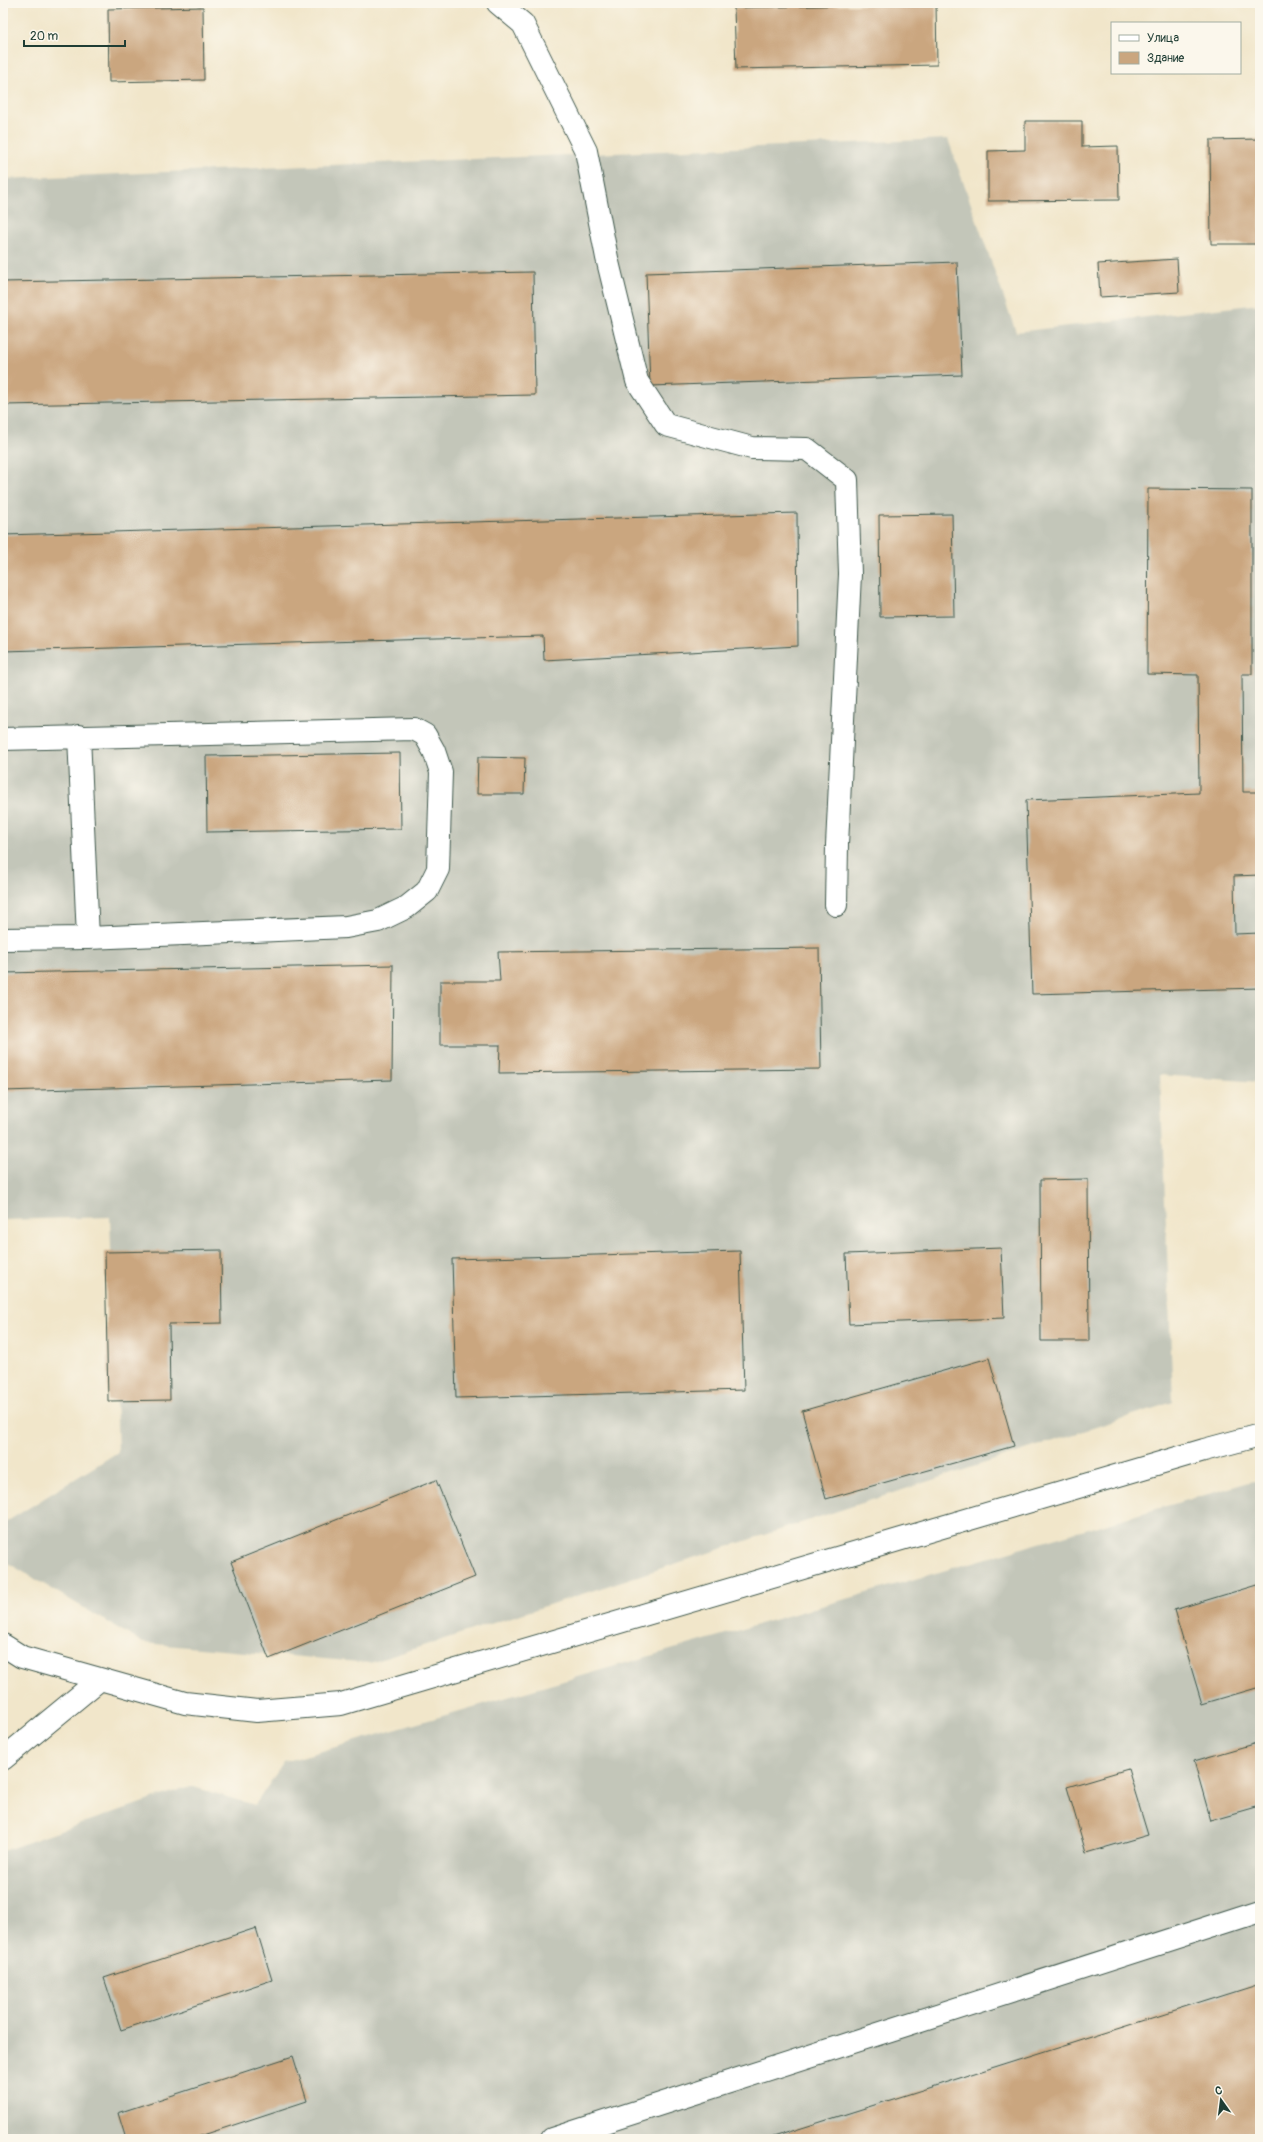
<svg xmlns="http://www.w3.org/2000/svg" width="1263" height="2142" viewBox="0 0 1263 2142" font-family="Pangolin,sans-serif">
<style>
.industrial{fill:#c3c6b9}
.building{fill:#caa67f}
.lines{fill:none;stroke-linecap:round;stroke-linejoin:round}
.minor-casing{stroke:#3e564a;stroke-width:24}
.minor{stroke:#fff;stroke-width:22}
</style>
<rect width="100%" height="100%" fill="#fbf7ec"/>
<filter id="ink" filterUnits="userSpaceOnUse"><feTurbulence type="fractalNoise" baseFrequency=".025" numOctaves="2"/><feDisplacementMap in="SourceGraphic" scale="8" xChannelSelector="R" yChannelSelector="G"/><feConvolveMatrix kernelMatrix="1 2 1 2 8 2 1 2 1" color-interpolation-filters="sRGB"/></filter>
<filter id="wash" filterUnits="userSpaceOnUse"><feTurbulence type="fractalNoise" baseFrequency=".012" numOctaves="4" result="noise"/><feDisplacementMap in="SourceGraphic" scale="16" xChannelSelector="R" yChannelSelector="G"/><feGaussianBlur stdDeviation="0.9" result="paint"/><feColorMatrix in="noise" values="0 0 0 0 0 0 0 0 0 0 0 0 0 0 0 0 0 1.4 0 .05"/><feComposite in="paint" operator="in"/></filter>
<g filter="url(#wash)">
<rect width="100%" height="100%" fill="#f1e6ca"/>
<path class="industrial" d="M948,139L1016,332L1260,304V1082L1160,1075L1173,1402L370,1663L143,1643L3,1560V1524L118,1452L110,1217L3,1220V179Z
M1260,1479V2139H3V1851L190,1786L255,1805L284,1762Z"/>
<g id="blocks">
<path class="building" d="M936,3L937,65L736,69L734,8Z
M203,7L204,80L109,82L108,9Z
M1025,121H1082V147L1118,146L1119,200L988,201V151L1025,150Z
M1260,139V244H1211L1210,140Z
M1177,259L1179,292L1100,297L1098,264Z
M957,262L962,375L650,386L646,273Z
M533,272L535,395L3,405V282Z
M1148,489L1252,490V674H1242L1243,792H1260V875L1234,876L1235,934L1260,933V988L1032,994L1026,800L1199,793L1198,675L1147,674Z
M797,513L798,646L544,660L543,636L3,651V535Z
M952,514L954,616L880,617L879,515Z
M400,753L401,829L207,832L206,756Z
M478,757L525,758L524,794H477Z
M819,948L821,1069L499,1073L500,1045H440V981H500L498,952Z
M393,965L392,1080L3,1091V973Z
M1088,1179L1089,1341H1041L1040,1180Z
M1001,1248L1004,1318L849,1324L846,1254Z
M221,1250L222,1323L169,1324L170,1400L108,1401L105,1252Z
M740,1251L744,1390L456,1398L452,1259Z
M989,1358L1014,1446L826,1499L802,1411Z
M436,1480L475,1577L269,1659L231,1562Z
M1260,1584V1687L1202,1704L1174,1610Z
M1260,1742V1807L1211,1821L1194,1761Z
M1128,1769L1148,1835L1086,1853L1067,1787Z
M256,1928L272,1980L121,2030L104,1978Z
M1260,1983V2139H767Z
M293,2056L307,2101L191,2139H126L118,2113Z"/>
</g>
</g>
<g filter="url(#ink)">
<use href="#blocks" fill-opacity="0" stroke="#3e564a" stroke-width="1"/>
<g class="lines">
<defs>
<path id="minor" d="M498,3L523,24L586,151L607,258L637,381L666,425L752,448L807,449L847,480L850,574L837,845L836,905
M79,736L88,938
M3,739L414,729L425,735L434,751L441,772L438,869L427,891L407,907L378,921L346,927L88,938L3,939
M3,1645L22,1657L185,1703L257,1711L341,1704L1204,1450L1260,1435
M3,1759L99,1680
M552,2139L1260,1911"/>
</defs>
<use href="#minor" class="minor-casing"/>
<use href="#minor" class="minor"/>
</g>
</g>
<rect width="1263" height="2142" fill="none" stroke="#fbf7ec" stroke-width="16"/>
<rect x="1111" y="22" width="130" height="52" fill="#fbf7ec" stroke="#a3ada2"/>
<rect x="1119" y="35" width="20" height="6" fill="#ffffff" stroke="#a3ada2"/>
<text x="1147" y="42" font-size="12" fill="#1f3d34">Улица</text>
<rect x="1119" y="52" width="20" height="12" fill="#caa67f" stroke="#a3ada2"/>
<text x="1147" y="62" font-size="12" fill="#1f3d34">Здание</text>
<g transform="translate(1221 2100) rotate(346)" stroke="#fbf7ec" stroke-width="3" paint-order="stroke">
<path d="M0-3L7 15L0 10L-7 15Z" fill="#1f3d34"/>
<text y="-6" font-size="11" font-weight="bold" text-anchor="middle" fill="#1f3d34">С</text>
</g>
<path d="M24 40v6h101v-6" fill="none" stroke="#1f3d34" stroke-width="2"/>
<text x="30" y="40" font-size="12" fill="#1f3d34" stroke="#fbf7ec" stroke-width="3" paint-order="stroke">20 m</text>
</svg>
